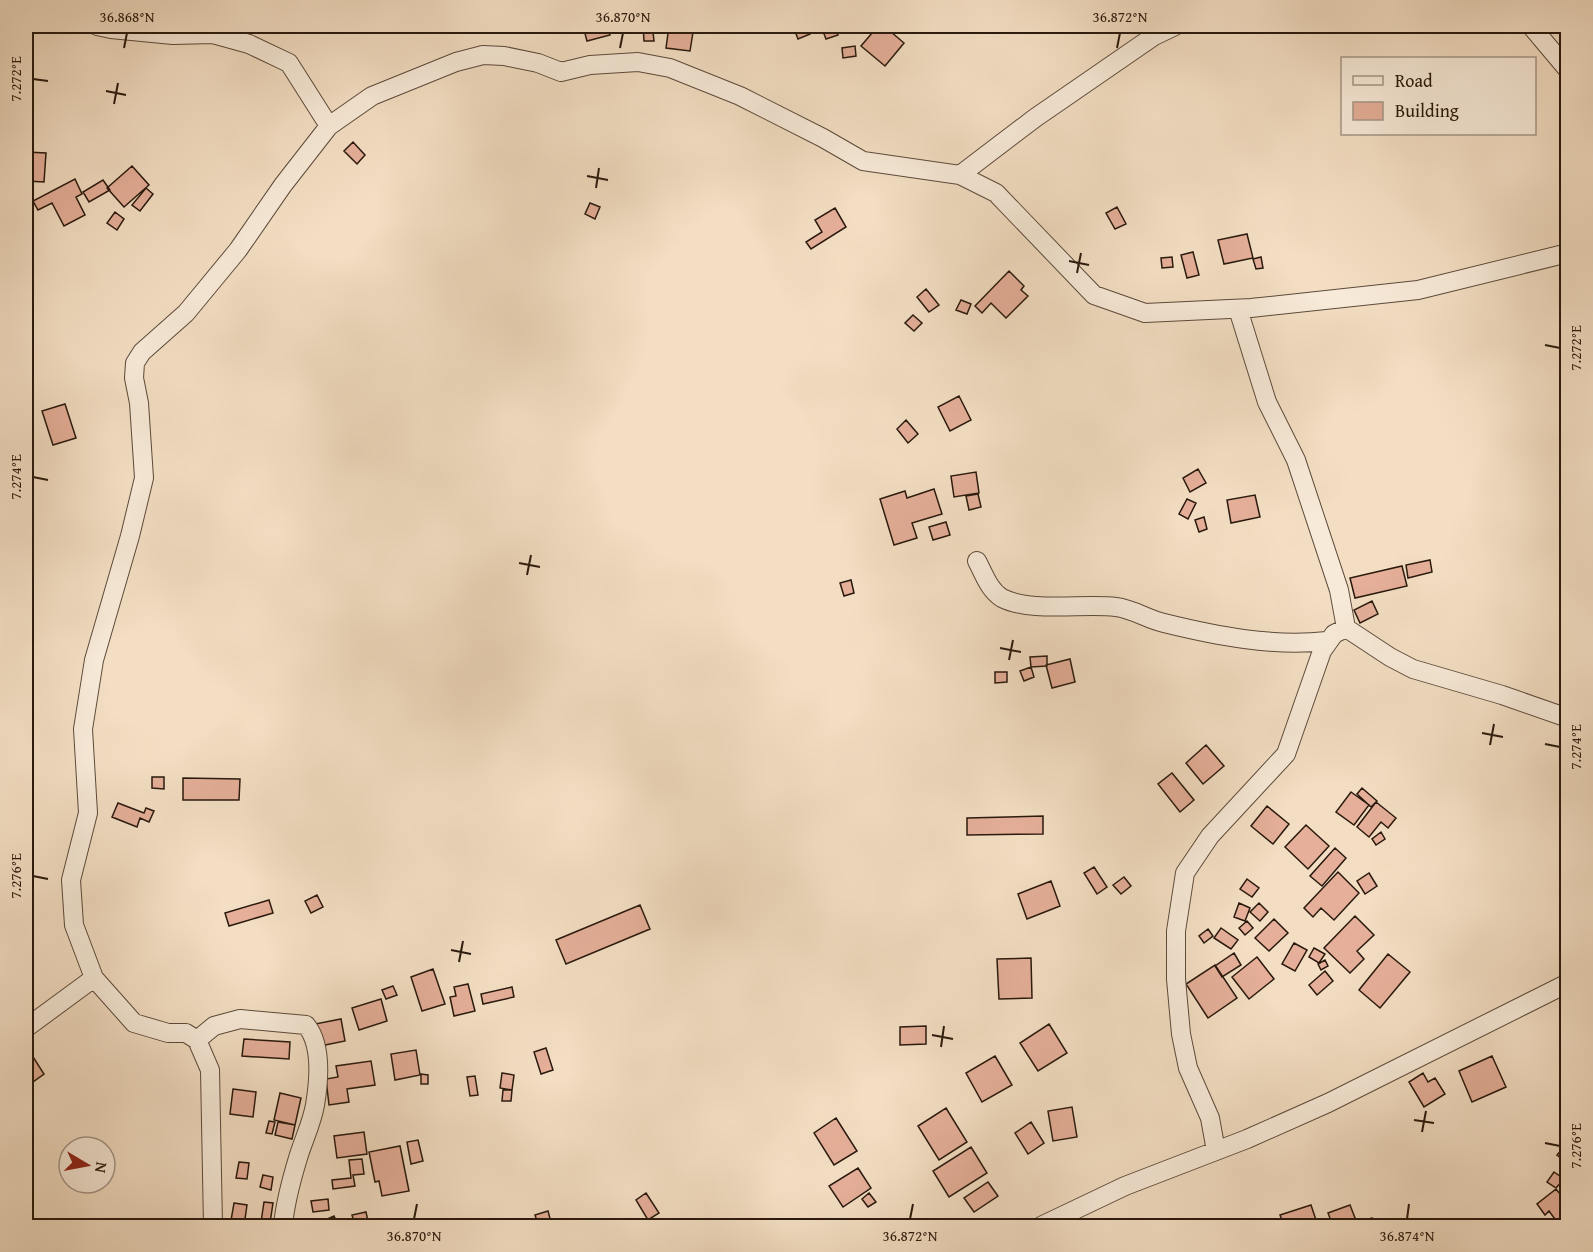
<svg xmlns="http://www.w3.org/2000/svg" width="1593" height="1252" viewBox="0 0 1593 1252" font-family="'Gentium Book Plus',serif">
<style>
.building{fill:#e5af99;stroke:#29190d;stroke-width:1.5}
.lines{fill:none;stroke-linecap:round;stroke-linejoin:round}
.minor-casing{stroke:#5c4a3a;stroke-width:20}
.minor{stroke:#f7ead8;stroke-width:18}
.ticks{fill:none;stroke:#29190d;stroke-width:2}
.neatline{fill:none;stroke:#29190d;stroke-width:2}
.ticks-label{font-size:15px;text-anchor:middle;fill:#29190d}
</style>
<rect width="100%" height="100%" fill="#f3dec3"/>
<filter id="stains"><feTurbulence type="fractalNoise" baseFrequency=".00333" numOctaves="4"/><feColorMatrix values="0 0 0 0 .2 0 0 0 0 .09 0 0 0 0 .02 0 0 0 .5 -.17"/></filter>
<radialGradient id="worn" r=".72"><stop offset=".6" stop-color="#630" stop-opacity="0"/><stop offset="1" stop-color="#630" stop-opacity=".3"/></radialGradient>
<path class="building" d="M583,26H608L610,35L587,41Z
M643,26H662L663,31L653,32L654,41H644Z
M669,26H694L690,51L666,48Z
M793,26H807L810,34L798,39Z
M821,26H835L838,35L826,39Z
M878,26H884L904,43L885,66L861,46Z
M855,46L856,56L843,58L842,48Z
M353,142L365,155L357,164L344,151Z
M26,152L46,153L44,182L26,181Z
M132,166L149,185L124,207L107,188Z
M75,179L82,194L76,197L85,215L64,226L52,203L38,210L33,201Z
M103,180L110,190L89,202L83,192Z
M146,188L153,194L140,211L132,205Z
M590,203L600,207L595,219L585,214Z
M1117,207L1126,224L1115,229L1106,213Z
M835,208L846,227L811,249L806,242L822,232L815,220Z
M115,212L124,219L117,230L107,223Z
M1247,234L1253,258L1224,264L1218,240Z
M1193,252L1199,275L1187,278L1181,255Z
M1172,257L1173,267L1162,268L1161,258Z
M1261,257L1263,268L1256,269L1253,259Z
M1009,271L1024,286L1021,290L1028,296L1006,318L991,303L982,313L975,306Z
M926,289L939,305L929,312L917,297Z
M961,300L971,304L967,314L956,310Z
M913,315L922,323L914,331L905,323Z
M959,396L971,420L950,431L938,407Z
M65,404L76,438L53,445L42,411Z
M906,420L918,434L908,443L897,429Z
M1198,469L1206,483L1190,492L1183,478Z
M976,472L979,493L954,497L951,476Z
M934,489L942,514L912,523L917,538L894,545L880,499L905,491L907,498Z
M978,494L981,507L969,510L966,496Z
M1255,495L1260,517L1231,523L1227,500Z
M1187,499L1196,503L1188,519L1179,514Z
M1204,517L1207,529L1199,532L1195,520Z
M946,522L950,535L933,540L929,527Z
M1430,560L1432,572L1408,578L1406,565Z
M1402,566L1407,586L1355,598L1350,578Z
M851,580L854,593L844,596L840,583Z
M1372,601L1378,614L1360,623L1354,610Z
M1047,656V666L1031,667L1030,657Z
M1070,659L1075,682L1052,688L1046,665Z
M1031,667L1034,677L1024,681L1020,671Z
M995,672H1007V682L995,683Z
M1206,745L1224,766L1203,784L1186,763Z
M1172,773L1194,800L1180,812L1158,784Z
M152,777H164V789L152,788Z
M183,778L240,779L239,800H183Z
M1362,788L1377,801L1371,807L1357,794Z
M1351,792L1369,805L1354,825L1336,812Z
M1376,802L1396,818L1388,828L1381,822L1369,837L1357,827Z
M118,803L144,813L146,808L154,811L149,822L140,818L137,827L112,817Z
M1267,806L1289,824L1273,844L1251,826Z
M1043,816V834L967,835V818Z
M1306,825L1329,846L1308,869L1285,847Z
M1381,832L1385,839L1376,845L1372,839Z
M1335,848L1346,858L1322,886L1310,876Z
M1094,867L1107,887L1097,894L1084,873Z
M1338,872L1359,893L1334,920L1321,908L1313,917L1304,908Z
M1369,873L1377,886L1365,894L1357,881Z
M1124,877L1131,886L1121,894L1113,885Z
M1247,879L1259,888L1252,897L1240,889Z
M1051,881L1060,906L1027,919L1018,894Z
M317,895L323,907L311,913L305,901Z
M269,900L273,913L229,926L225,913Z
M1239,903L1250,908L1245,921L1234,917Z
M1259,903L1268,912L1260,921L1250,912Z
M640,905L650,929L566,964L556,940Z
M1355,916L1374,935L1357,951L1364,959L1350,973L1324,948Z
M1274,919L1288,933L1269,951L1255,938Z
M1247,921L1253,928L1245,935L1239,928Z
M1221,928L1238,940L1231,949L1214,938Z
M1208,929L1213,936L1204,943L1199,936Z
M1294,943L1307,950L1295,971L1282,964Z
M1314,948L1325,954L1319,963L1309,957Z
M1234,953L1241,965L1222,977L1215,966Z
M1388,954L1410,972L1380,1008L1359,990Z
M1257,957L1274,979L1249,999L1232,977Z
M1031,958L1032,998L999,999L997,959Z
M1325,960L1328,966L1321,970L1318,964Z
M1215,965L1237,998L1208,1018L1186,984Z
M433,969L445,1004L422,1011L411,977Z
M1325,971L1333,981L1317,995L1309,985Z
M468,984L475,1011L454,1016L450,997L456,996L454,987Z
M393,986L397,995L386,999L382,990Z
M512,987L514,997L483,1004L481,994Z
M381,999L387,1021L359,1030L352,1008Z
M341,1019L345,1041L320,1046L315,1024Z
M1049,1024L1067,1053L1038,1071L1020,1043Z
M926,1026V1044L900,1045V1027Z
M244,1039L290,1042L289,1059L242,1056Z
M546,1048L553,1070L541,1074L534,1052Z
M28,1049L44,1074L26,1087V1051Z
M416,1050L420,1075L395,1080L391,1054Z
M995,1056L1012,1085L982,1102L966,1073Z
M1492,1056L1506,1087L1472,1102L1459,1071Z
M371,1061L375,1085L347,1089L349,1102L329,1105L326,1079L338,1077L336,1066Z
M502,1073L514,1075L512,1090L500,1088Z
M1423,1073L1428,1082L1435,1078L1445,1094L1424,1107L1409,1082Z
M421,1074L428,1075V1084H421Z
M475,1076L478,1095L470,1096L467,1077Z
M233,1089L256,1092L253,1117L230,1114Z
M503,1090H512L511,1101H502Z
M280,1093L301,1098L295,1125L274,1120Z
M1072,1107L1077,1137L1053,1141L1048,1111Z
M946,1108L967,1142L939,1160L918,1126Z
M836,1118L857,1151L834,1165L814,1133Z
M269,1121L275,1122L272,1134L266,1133Z
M278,1122L295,1125L292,1139L275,1135Z
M1031,1122L1044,1143L1028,1154L1015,1133Z
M364,1132L367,1154L337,1158L334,1136Z
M418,1140L423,1161L411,1164L407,1142Z
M1566,1144H1568V1163L1557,1155Z
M400,1146L409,1191L382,1196L379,1181L375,1182L369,1152Z
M971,1147L987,1173L949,1197L933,1171Z
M362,1159L364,1174L353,1175L355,1186L333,1189L332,1180L351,1178L349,1160Z
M239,1162L249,1163L247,1179L236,1178Z
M858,1168L871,1188L843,1207L829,1186Z
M1554,1172L1564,1179L1556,1188L1547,1182Z
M263,1175L273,1177L271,1190L260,1187Z
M988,1182L998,1196L974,1212L964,1198Z
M1556,1189L1568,1204V1219L1560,1226L1549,1211L1545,1215L1537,1204Z
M646,1193L659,1213L648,1220L636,1200Z
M869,1193L876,1202L868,1207L862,1199Z
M328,1199L329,1210L313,1212L311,1201Z
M264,1202L273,1203L270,1223L261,1222Z
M234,1203L247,1205L244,1226H230Z
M1311,1205L1318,1226H1284L1280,1215Z
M1350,1205L1357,1223L1372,1218L1375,1226H1333L1328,1213Z
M548,1211L552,1226H531L530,1223L537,1221L535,1215Z
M366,1212L369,1226H355L352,1215Z
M334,1216L339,1226H325L323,1221Z"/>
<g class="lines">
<defs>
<path id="minor" d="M97,26L111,29L173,35L213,34L249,44L289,63L329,126
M1531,26L1568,70
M960,175L1035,118L1154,36L1175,26
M977,561C984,574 989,590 1002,598C1031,613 1084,603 1116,607C1133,609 1147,619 1164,623C1217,636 1272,647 1327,641
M1346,628L1390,657L1413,669L1502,695L1568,718
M26,1028L94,978
M197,1040L214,1026L240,1019L306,1025C322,1044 319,1081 315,1105C312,1123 303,1141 298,1158C291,1181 285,1203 283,1226
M1216,1151L1210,1118L1188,1068L1181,1034L1176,979V931L1185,873L1210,836L1286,754L1322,651L1334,634L1346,628L1339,590L1296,460L1267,402L1238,309
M213,1226L210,1070L197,1040L186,1033H168L134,1023L94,978L74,925L71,880L88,813L83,729L94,660L130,536L144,478L139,403L134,378L135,363L142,352L186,313L238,250L283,185L329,126L372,96L456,62L483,55L504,56L538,63L561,72L590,65L638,62L670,68L740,96L823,138L863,161L960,175L996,193L1094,295L1145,313L1251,308L1418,290L1568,253
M1041,1226L1125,1186L1247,1139L1328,1103L1568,983"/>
</defs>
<use href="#minor" class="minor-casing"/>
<use href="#minor" class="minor"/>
</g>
<path class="ticks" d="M124,48L127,33M620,48L623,33M1117,48L1120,33M33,79L48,81M106,91L126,95M114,104L118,83M587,176L608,180M596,188L599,168M1069,261L1089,265M1077,273L1081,253M1545,345L1560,348M33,477L48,480M519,563L540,567M527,575L531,555M1000,648L1021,652M1009,660L1013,640M1482,733L1503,737M1545,744L1560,747M1490,745L1494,724M33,876L48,879M451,950L471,954M459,962L463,941M932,1035L953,1039M941,1047L944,1026M1414,1120L1434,1123M1422,1132L1426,1111M1545,1143L1560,1146M414,1219L417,1204M910,1219L913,1204M1407,1219L1409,1204"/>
<rect width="1593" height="1252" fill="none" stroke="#f3dec3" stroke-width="66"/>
<rect x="1341" y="57" width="195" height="78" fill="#f7ead8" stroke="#a59687" stroke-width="1.5"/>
<rect x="1353" y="76" width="30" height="9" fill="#f7ead8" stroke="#a59687" stroke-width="1.5"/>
<text x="1395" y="87" font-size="18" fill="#29190d">Road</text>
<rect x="1353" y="102" width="30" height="18" fill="#e5af99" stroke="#a59687" stroke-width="1.5"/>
<text x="1395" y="117" font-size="18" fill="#29190d">Building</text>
<g transform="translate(87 1165) rotate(100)"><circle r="28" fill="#f7ead8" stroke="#a59687" stroke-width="1.5"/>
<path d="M0-4.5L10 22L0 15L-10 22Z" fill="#8f2418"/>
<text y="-9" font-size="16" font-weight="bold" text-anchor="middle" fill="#29190d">N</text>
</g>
<rect x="33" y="33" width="1527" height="1186" class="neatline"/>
<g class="ticks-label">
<text x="127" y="22">36.868°N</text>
<text x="623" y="22">36.870°N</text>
<text x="1120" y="22">36.872°N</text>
<text transform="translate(16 79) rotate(-90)" y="5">7.272°E</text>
<text transform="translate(1576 348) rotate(-90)" y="5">7.272°E</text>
<text transform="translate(16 477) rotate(-90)" y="5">7.274°E</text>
<text transform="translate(1576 747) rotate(-90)" y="5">7.274°E</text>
<text transform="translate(16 876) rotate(-90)" y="5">7.276°E</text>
<text transform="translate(1576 1146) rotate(-90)" y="5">7.276°E</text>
<text x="414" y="1241">36.870°N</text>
<text x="910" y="1241">36.872°N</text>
<text x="1407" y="1241">36.874°N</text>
</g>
<rect width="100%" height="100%" filter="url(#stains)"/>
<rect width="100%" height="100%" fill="url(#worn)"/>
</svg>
